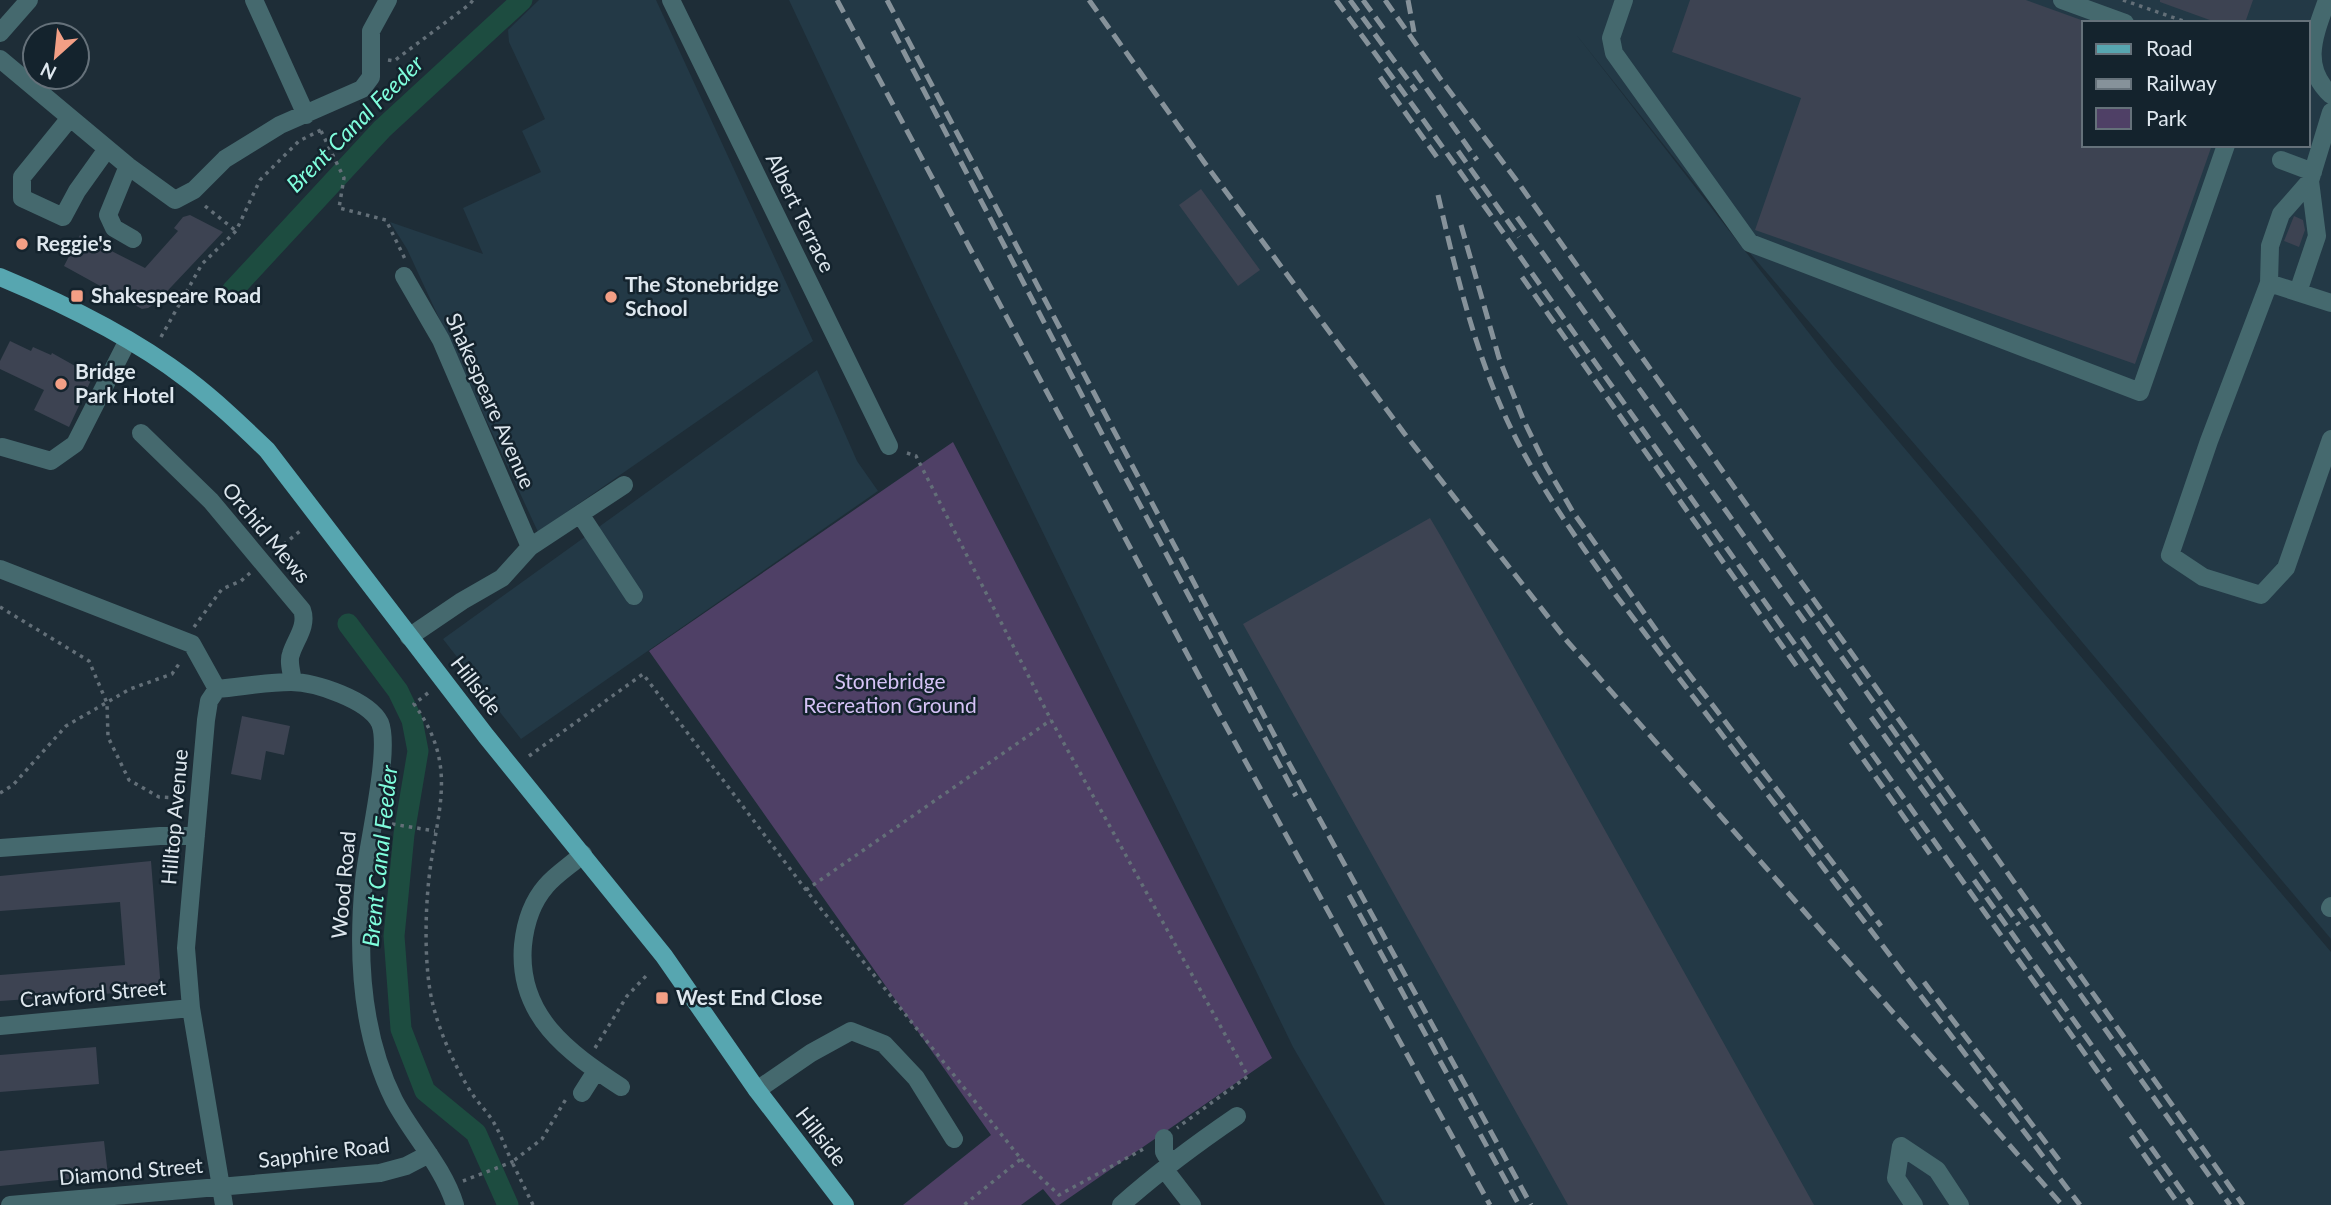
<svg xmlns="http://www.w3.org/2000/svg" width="2331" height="1205" viewBox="0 0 2331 1205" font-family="Lato,sans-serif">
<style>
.built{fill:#233946;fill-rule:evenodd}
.green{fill:#4f4066}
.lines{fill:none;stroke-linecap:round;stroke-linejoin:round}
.canal{stroke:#1d4c40;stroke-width:21}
.building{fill:#3d4352}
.path{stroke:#636f78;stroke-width:3.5;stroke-dasharray:3.5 5;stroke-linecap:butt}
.minor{stroke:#45696e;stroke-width:18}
.major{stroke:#57a6b0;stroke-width:18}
.rail{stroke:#86929a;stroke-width:5;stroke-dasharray:14 7;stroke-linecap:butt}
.poi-dot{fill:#f39f85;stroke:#14232d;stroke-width:2.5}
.labels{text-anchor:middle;stroke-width:5;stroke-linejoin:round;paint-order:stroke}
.street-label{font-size:21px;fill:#dee7ee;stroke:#14232d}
.poi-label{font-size:21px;font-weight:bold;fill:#dee7ee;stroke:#14232d;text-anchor:start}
.park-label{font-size:21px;fill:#d5c2f6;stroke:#14232d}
.water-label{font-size:23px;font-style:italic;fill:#7ffddc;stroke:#14232d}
</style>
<rect width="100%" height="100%" fill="#1e2d37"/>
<path class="built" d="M539,0H656L813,341L538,532L407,249L390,222L483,254L463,208L541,172L522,131L545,119L509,42L508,30Z
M789,0H2331V939L1974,513L1749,252L1575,33L1834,365L2331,952V1205H1385L1293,1047L929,298ZM2084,23H2308V145H2084Z
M817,370L857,461L878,491L521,739L443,639Z"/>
<path class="green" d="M953,442L1272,1058L1059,1205H1056L1043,1189L1021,1205H903L991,1135L649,651Z"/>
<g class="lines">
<path class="canal" d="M232,291L382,129L522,0
M348,624L398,691L412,720L418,751L404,834L394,936L401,1029L425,1091L476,1133L508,1205"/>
</g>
<path class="building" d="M1690,0H2026L2084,21V145H2212L2135,364L1755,230L1801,98L1672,52Z
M2160,0H2253L2245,23H2218L2160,2Z
M1201,189L1260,270L1238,286L1179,205Z
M190,215L223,232L156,303L148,308L142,309L64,266L80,235L145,268L178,231L174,228L183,217Z
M2294,216L2303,220L2305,230L2299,247L2284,241Z
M10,341L31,351L33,347L51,355L52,353L93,376L69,427L34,410L44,390L0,369V361Z
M1430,518L1443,540L1814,1205H1568L1243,624Z
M242,716L290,726L284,755L266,751L261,780L231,774Z
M151,861L161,990L0,1001V975L125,965L120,902L0,911V876Z
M96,1047L99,1084L0,1092V1055Z
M104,1141L108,1175L0,1186V1151Z"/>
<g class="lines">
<path class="path" d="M2123,0L2189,23
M388,60L394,61L470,4L473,0
M321,131L344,178L339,208L386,220L405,259
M205,206L236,231
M161,337L202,264L236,231L260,180L299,141L321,130
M907,453L916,456L1051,720L1248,1076L1177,1128
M277,550L300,531
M0,607L89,661L107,703L108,737L129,780L159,797L180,798
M194,627L222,589L241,581L250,573
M428,693L414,704C459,766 437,809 429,878C425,914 424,970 433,1005C440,1033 454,1064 469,1089C476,1101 487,1111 494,1123C501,1135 506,1149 512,1162L463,1181
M529,756L643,674L806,890L1021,1159L964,1205
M0,793L13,785L66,726L130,689L172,674L181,661
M392,824L435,831
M806,890L1051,720
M595,1048L627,996L646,976
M1021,1159L1059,1195L1147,1147
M533,1205L512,1162L542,1139L566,1099"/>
<path class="minor" d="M254,0L306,115
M671,0L889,446
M1624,0L1611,38L1614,53L1750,243L2140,392L2226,145
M2062,0L2125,23
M2327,0C2315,34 2300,66 2331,95
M0,33L29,0
M0,59L128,166L175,200L194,190L225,159L280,125L362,89L371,77V31L388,0
M2331,112L2310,181L2281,214L2270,246L2269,283L2209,441L2170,555L2203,577L2261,595L2286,568L2331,439
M70,118L22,177V198L63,217L77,191L107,149
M2281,160L2313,172
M128,166L108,215L114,228L133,239
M404,276L441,340L530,547
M2269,283L2331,303
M2298,292L2317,236L2310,181
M141,433L211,501L302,610C308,626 295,640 291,654C288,661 292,674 293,682
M2,447L51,461L75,444L128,340
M580,514L634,596
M0,569L192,644L217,689
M409,637L462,601L502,578L530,547L624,485
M217,689C241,687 266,682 291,682C315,682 369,700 380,723C391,750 367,847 364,881C357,954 361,1034 394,1100C413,1136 443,1166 455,1205
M217,689L209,701L206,720L186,948L191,1008L224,1205
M0,848L160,836H196
M583,854C571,865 556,874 546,886C532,902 525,925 523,945C517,1016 568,1052 621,1087
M2330,908L2331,906
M0,1026L191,1008
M757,1090L811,1053L851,1031L884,1044L916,1078L954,1139
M582,1093L596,1071
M1164,1138V1152L1171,1164
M1165,1170L1192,1205
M10,1205L380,1173L406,1166L429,1154
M1121,1205C1158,1172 1196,1144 1237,1116
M1914,1205L1896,1178L1901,1146L1937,1170L1960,1205"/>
<path class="major" d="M0,277C65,304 131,336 187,379C216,401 241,425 267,450L486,736L664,956L757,1090L845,1205"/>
<path class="rail" d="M837,0L1216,708L1490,1205
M887,0L1289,763L1531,1205
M1089,0L1204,162L1404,433L1567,641L2062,1205
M1336,0L1417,111L2192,1205
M1350,0L1416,91
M1363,0L1384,29
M1385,0L1439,77L1517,181L2243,1205
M1408,0L1414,32
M893,31L1102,434L1296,796
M1414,71L1477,160
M1380,77L1439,160
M1458,151L1519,237
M1438,195C1459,286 1481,378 1527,459C1553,506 1585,550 1615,594L2080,1205
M1517,217L1805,622
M1461,225L1499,358L1523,419L1546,466L1573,512L1666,644L1881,926
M1522,277L1800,671
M1805,605L1946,805
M1802,637L1848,703
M1871,717L2019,925
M1851,742L1930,854
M1974,880L2110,1071
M1349,895L1519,1205
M2019,908L2230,1205
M1924,982L2059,1160
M2131,1136L2179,1205"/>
</g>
<g class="poi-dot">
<circle cx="22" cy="244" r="7"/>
<rect x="70" y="289" width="14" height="14" rx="3.5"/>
<circle cx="611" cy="297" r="7"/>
<circle cx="61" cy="384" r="7"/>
<rect x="655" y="991" width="14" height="14" rx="3.5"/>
</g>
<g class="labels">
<g class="street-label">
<text transform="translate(800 213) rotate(64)" y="7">Albert Terrace</text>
<text transform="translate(490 401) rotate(66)" y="7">Shakespeare Avenue</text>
<text transform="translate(266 533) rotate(50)" y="7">Orchid Mews</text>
<text transform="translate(476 686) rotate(52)" y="7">Hillside</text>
<text transform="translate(175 817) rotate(-85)" y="7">Hilltop Avenue</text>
<text transform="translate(344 885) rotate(-85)" y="7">Wood Road</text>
<text transform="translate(93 994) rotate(-5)" y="7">Crawford Street</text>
<text transform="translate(821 1137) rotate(52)" y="7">Hillside</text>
<text transform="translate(324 1153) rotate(-7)" y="7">Sapphire Road</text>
<text transform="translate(131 1172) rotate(-5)" y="7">Diamond Street</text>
</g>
<g class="poi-label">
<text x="36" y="251">Reggie's</text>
<text x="625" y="292">The Stonebridge<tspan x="625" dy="24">School</tspan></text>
<text x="91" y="303">Shakespeare Road</text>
<text x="75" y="379">Bridge<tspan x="75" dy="24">Park Hotel</tspan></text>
<text x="676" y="1005">West End Close</text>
</g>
<g class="park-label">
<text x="890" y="689">Stonebridge<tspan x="890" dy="24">Recreation Ground</tspan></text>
</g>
<g class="water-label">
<text transform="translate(355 124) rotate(-45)" y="8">Brent Canal Feeder</text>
<text transform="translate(380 856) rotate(-84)" y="8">Brent Canal Feeder</text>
</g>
</g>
<rect x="2082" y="21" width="228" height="126" fill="#14232d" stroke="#65717a" stroke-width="2"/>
<rect x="2096" y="44" width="35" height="10" fill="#57a6b0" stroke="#65717a" stroke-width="2"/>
<text x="2146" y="56" font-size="21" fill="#dee7ee">Road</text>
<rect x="2096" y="79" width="35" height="10" fill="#86929a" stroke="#65717a" stroke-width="2"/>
<text x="2146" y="91" font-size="21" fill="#dee7ee">Railway</text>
<rect x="2096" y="108" width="35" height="21" fill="#4f4066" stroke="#65717a" stroke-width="2"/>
<text x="2146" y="126" font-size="21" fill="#dee7ee">Park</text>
<g transform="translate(56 56) rotate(207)"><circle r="33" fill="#14232d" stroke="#65717a" stroke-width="2"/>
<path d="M0-5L12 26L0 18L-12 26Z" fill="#f39f85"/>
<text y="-10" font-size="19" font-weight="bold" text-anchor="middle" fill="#dee7ee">N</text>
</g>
</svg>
